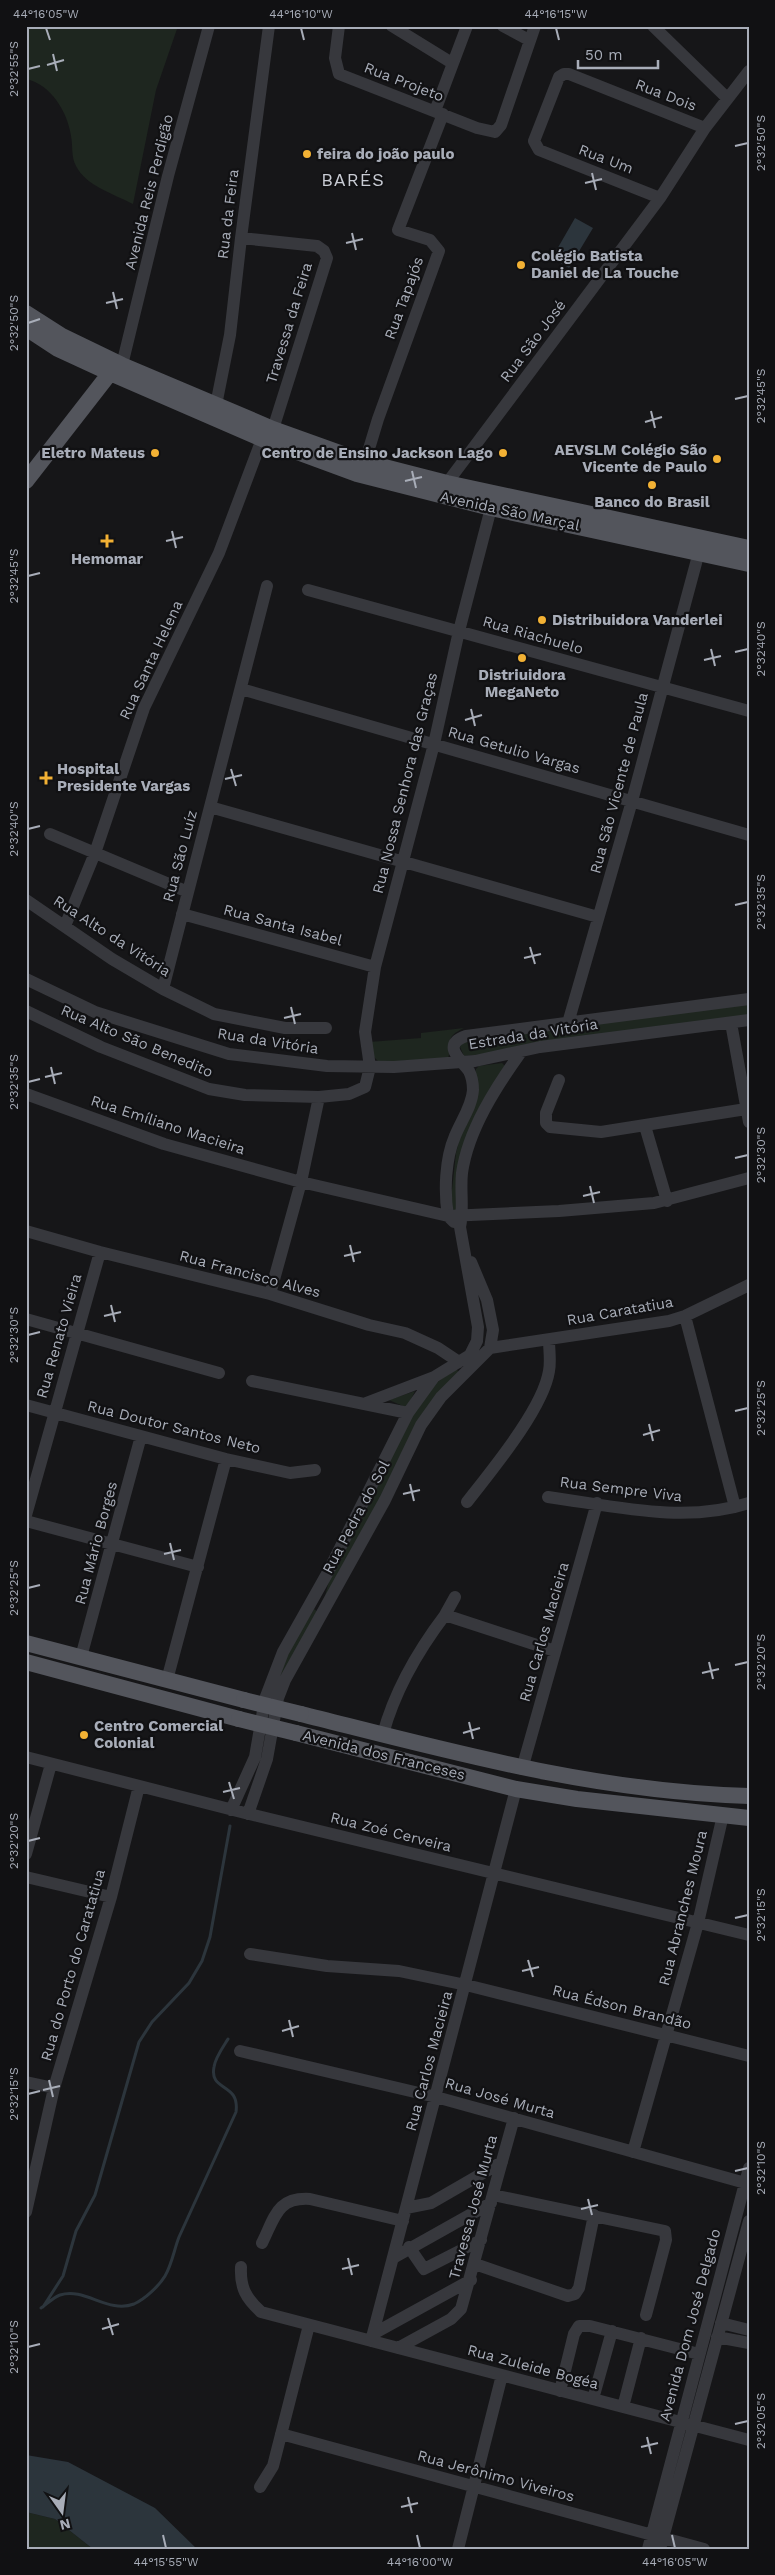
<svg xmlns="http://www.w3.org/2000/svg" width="775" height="2575" viewBox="0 0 775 2575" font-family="'Work Sans',sans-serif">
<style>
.green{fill:#1e261f}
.water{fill:#2c353c}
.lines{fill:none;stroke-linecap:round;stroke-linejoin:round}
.stream{stroke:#2c353c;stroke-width:3}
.minor{stroke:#37383d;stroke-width:12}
.major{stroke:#53555c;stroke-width:16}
.major-bridge{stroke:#53555c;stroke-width:16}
.ticks{fill:none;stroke:#a8adb8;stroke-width:2}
.poi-dot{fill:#f2b134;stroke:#111113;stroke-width:2}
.labels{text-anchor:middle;stroke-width:4.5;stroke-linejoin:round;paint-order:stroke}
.street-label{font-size:15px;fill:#a8adb8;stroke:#111113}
.poi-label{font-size:15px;font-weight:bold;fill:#a8adb8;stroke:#111113;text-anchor:start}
.quarter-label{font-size:18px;letter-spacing:1px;fill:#c9ccd4;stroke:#111113}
.neatline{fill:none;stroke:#a8adb8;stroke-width:2}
.ticks-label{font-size:12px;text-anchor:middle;fill:#a8adb8}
</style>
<rect width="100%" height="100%" fill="#161618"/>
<path class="green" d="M26,26H178L156,90L133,204C114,194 86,186 76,166C71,157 73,146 71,136C68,113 51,84 26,79Z
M749,1003V1015L498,1053L464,1056L460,1047L462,1042Z
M464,1028C443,1038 453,1042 448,1059L379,1062L372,1055L369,1042L421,1038V1033Z
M502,1063L505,1066L476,1117L456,1211L450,1208L456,1153L476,1069L479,1066Z
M456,1369L459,1372L368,1520L324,1600L329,1581L411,1416L433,1385Z
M415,1391L408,1406L405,1407L389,1400Z
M314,1609L318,1612L275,1693L283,1660Z
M26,2512L55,2519L93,2549H26Z"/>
<path class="water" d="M575,218L593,228L569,268L552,258Z
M26,2455L68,2462L155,2508L197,2549H93L55,2519L26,2512Z"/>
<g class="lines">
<path class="stream" d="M43,2307L63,2276L76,2231L95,2195L139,2042L152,2022L189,1983L202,1961L210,1937L230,1826
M41,2308C47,2304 54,2297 60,2295C85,2287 108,2314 134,2304C145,2299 159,2286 165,2276C172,2264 174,2250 179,2237C198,2195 217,2154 236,2112C240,2082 209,2092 214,2067C215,2058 223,2047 228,2039"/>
<path class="minor" d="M339,26L335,58L339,74L477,128L495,132L501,125L535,26
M392,26L452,63
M503,26L529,40
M653,26L727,98
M435,111L467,26
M660,198L539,150L534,141L559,77L564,74H569L705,128
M241,238L317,246L324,251L327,258L273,429
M122,365L168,176L209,26
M216,405L230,335L241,238L269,26
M365,462L378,419L439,251L430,240L398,230L443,114
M447,483L660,198L705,128L749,71
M308,590L749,711
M241,689L749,835
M210,807L598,917
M50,834L188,892
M26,900L112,959L163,989L214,1014L285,1028H326
M182,914L375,967
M65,926L95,853L144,708L219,553L262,439
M26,979L95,1012L229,1054L327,1066L394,1067L475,1061L540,1047L749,1020
M163,989L267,586
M26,1011L101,1047L209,1089L245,1095L319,1097L349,1094L365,1087L370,1067L365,1032L375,967L434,744L459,631L491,508
M568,1023L632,801L699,552
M731,1023L749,1122
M559,1080L546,1113V1123L550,1127L601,1132L746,1109
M26,1094L164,1144L301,1182L448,1216L559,1211L654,1203L749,1178
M645,1126L667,1201
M454,1222L448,1216C444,1192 445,1159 455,1136C461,1121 472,1106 473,1090C473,1083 472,1077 469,1071C462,1061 440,1045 466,1036L749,999
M26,1231L100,1252L270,1294L369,1325L405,1333L438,1348L459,1362
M270,1294L301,1182L319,1097
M685,1316L735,1507
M26,1319L219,1373
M490,1348L669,1321L685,1316L749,1285
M252,1381L408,1413
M366,1403L434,1377
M26,1405L226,1459L290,1473L315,1470
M548,1497C614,1506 684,1524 749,1503
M467,1502C491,1471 543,1409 549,1371C551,1361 549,1350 549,1340
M26,1515L100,1252
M26,1521L198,1567
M445,1615L455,1597
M81,1657L141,1436
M167,1680L226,1459
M383,1734C395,1690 417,1652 445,1615L555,1651
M26,1757L245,1813L749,1935
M522,1769L597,1503
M231,1810L255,1757L265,1699L283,1652L328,1572L408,1413L434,1377L470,1355L477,1341L478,1327L460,1227C464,1209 460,1191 462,1173C468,1130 496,1087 521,1052
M248,1814L267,1759L278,1698L285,1680L385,1500L421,1425L441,1397L490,1348L493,1330L487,1300L471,1262
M26,1854L51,1764
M26,1877L111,1897
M250,1954L327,1966L399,1971L466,1985L749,2056
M240,2051L436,2097L749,2184
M26,2082L54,2088
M633,2152L698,1923L723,1815
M493,2195L665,2231L666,2240L646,2315
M406,2208L431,2203L502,2162
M26,2212L54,2088L111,1897L139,1786
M262,2243C275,2217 277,2197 310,2199L403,2221
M409,2247L424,2269L481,2240
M393,2258L491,2203
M475,2264L568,2296L575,2294L579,2288L594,2215
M241,2267C240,2288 246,2298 261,2312L749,2440
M721,2323L749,2330
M373,2334L471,2280
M717,2337L749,2343
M371,2341L516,1789
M398,2348L451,2319L461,2309L514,2118
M560,2391L574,2334L579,2326H590L699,2354
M593,2399L612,2331
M623,2407L641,2338
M281,2434L704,2549
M260,2487L273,2466L309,2325
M458,2549L502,2375
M648,2549L749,2168
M660,2549L749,2221"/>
<path class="major" d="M26,313L62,336L122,365L273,429L365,462L447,483L749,548
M26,328L58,349L110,373L262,439L357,474L491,508L749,564
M26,481L110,373L118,368
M26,1643L244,1700
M26,1662L239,1719
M301,1714C449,1751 595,1792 749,1796
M296,1733L516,1789L577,1799L749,1818"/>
<path class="major-bridge" d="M244,1700L301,1714
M239,1719L296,1733"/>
</g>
<path class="ticks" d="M46,28L50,40M301,28L304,40M556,28L559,40M53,54L57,71M47,65L64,60M28,69L40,66M735,146L748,143M592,173L596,190M585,183L602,179M352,233L356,250M346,243L363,239M113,292L117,309M106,303L123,299M28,323L40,319M735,399L748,396M651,411L655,428M645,422L662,417M412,471L416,488M405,481L422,477M172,531L176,548M166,541L183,537M28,576L40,573M711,649L715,666M735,652L748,649M704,660L721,656M471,709L475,726M465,720L482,715M231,769L236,786M225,779L242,775M28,829L40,826M735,905L748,902M530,947L535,964M524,958L541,954M291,1007L295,1024M284,1018L301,1014M51,1067L55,1084M45,1077L62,1073M28,1082L40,1079M735,1158L748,1155M590,1186L594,1203M583,1196L600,1192M350,1245L354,1262M344,1256L361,1252M111,1305L115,1322M104,1316L121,1312M28,1335L40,1332M735,1411L748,1408M649,1424L653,1441M643,1435L660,1430M410,1484L414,1501M403,1494L420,1490M170,1543L174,1560M164,1554L181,1550M28,1588L40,1585M709,1662L713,1679M735,1665L748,1662M702,1673L719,1669M469,1722L473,1739M463,1733L480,1728M229,1782L234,1799M223,1792L240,1788M28,1841L40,1838M735,1918L748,1915M528,1960L533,1977M522,1971L539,1967M289,2020L293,2037M282,2031L299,2026M49,2080L53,2097M43,2090L60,2086M28,2094L40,2091M735,2171L748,2168M588,2199L592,2215M581,2209L598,2205M348,2258L352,2275M342,2269L359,2265M108,2318L113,2335M102,2329L119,2324M28,2347L40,2344M735,2424L748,2421M647,2437L651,2454M641,2447L658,2443M408,2497L412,2513M401,2507L418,2503M163,2535L166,2548M417,2535L420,2548M672,2535L675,2548"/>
<g class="poi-dot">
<circle cx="307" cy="154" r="5"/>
<circle cx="521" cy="265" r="5"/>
<circle cx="155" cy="453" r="5"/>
<circle cx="503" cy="453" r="5"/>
<circle cx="717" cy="459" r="5"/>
<circle cx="652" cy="485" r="5"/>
<path d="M104.5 533.5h5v5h5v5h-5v5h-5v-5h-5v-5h5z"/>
<circle cx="542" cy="620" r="5"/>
<circle cx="522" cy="658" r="5"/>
<path d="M43.5 770.5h5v5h5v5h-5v5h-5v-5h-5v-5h5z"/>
<circle cx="84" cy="1735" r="5"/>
</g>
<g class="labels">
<g class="street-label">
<text transform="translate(404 82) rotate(21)" y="5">Rua Projeto</text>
<text transform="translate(666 95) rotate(21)" y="5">Rua Dois</text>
<text transform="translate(606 159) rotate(21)" y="5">Rua Um</text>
<text transform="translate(149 192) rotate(-76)" y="5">Avenida Reis Perdigão</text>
<text transform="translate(228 214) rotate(-83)" y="5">Rua da Feira</text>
<text transform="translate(404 298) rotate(-70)" y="5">Rua Tapajós</text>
<text transform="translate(289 323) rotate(-73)" y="5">Travessa da Feira</text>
<text transform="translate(533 341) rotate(-53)" y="5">Rua São José</text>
<text transform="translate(510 511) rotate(12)" y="5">Avenida São Marçal</text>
<text transform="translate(533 635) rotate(16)" y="5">Rua Riachuelo</text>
<text transform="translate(151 660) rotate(-65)" y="5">Rua Santa Helena</text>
<text transform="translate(514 750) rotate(16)" y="5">Rua Getulio Vargas</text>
<text transform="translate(405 783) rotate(-76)" y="5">Rua Nossa Senhora das Graças</text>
<text transform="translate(619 783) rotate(-75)" y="5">Rua São Vicente de Paula</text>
<text transform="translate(180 856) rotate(-75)" y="5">Rua São Luíz</text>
<text transform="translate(283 925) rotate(15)" y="5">Rua Santa Isabel</text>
<text transform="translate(112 936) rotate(33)" y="5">Rua Alto da Vitória</text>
<text transform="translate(533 1034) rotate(-9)" y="5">Estrada da Vitória</text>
<text transform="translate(137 1041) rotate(23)" y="5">Rua Alto São Benedito</text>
<text transform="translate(268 1041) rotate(9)" y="5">Rua da Vitória</text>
<text transform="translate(168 1125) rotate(18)" y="5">Rua Emíliano Macieira</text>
<text transform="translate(250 1274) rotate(15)" y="5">Rua Francisco Alves</text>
<text transform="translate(620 1311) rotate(-10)" y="5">Rua Caratatiua</text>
<text transform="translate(59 1336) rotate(-74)" y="5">Rua Renato Vieira</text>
<text transform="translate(174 1427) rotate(14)" y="5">Rua Doutor Santos Neto</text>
<text transform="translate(621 1489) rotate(7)" y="5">Rua Sempre Viva</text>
<text transform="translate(356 1517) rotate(-62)" y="5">Rua Pedra do Sol</text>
<text transform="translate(96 1543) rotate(-75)" y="5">Rua Mário Borges</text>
<text transform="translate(544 1632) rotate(-74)" y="5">Rua Carlos Macieira</text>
<text transform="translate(384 1755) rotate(14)" y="5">Avenida dos Franceses</text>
<text transform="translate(391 1832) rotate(14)" y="5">Rua Zoé Cerveira</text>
<text transform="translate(683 1908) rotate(-76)" y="5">Rua Abranches Moura</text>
<text transform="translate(73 1965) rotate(-74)" y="5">Rua do Porto do Caratatiua</text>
<text transform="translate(622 2007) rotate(14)" y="5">Rua Édson Brandão</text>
<text transform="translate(429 2061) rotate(-75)" y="5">Rua Carlos Macieira</text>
<text transform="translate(500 2098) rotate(16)" y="5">Rua José Murta</text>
<text transform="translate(473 2207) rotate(-75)" y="5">Travessa José Murta</text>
<text transform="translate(690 2325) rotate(-75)" y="5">Avenida Dom José Delgado</text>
<text transform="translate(533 2367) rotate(15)" y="5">Rua Zuleide Bogéa</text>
<text transform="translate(496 2476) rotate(15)" y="5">Rua Jerônimo Viveiros</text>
</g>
<g class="poi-label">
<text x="317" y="159">feira do joão paulo</text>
<text x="531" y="261">Colégio Batista<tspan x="531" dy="17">Daniel de La Touche</tspan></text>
<text x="707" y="455" text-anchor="end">AEVSLM Colégio São<tspan x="707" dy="17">Vicente de Paulo</tspan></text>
<text x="145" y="458" text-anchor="end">Eletro Mateus</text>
<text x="493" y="458" text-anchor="end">Centro de Ensino Jackson Lago</text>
<text x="652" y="507" text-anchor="middle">Banco do Brasil</text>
<text x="107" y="564" text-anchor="middle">Hemomar</text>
<text x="552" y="625">Distribuidora Vanderlei</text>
<text x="522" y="680" text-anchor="middle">Distriuidora<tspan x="522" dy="17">MegaNeto</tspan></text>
<text x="57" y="774">Hospital<tspan x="57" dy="17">Presidente Vargas</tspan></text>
<text x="94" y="1731">Centro Comercial<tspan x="94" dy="17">Colonial</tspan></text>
</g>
<g class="quarter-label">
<text x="353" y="186">BARÉS</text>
</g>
</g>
<rect width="775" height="2575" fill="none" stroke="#111113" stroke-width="55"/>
<g transform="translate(62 2512) rotate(166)" stroke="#111113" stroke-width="4" paint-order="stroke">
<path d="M0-4L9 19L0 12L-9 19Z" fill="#a8adb8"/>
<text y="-8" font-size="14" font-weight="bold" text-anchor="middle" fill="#a8adb8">N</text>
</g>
<path d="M578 60v8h80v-8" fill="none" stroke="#a8adb8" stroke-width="2.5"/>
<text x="585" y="60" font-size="15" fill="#a8adb8" stroke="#111113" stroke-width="4" paint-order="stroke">50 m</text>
<rect x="28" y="28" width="720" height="2520" class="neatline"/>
<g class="ticks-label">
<text x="46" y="18">44°16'05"W</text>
<text x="301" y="18">44°16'10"W</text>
<text x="556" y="18">44°16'15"W</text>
<text transform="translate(14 69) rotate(-90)" y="4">2°32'55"S</text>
<text transform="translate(761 143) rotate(-90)" y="4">2°32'50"S</text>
<text transform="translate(14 323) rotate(-90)" y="4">2°32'50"S</text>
<text transform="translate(761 396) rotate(-90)" y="4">2°32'45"S</text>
<text transform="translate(14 576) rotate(-90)" y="4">2°32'45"S</text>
<text transform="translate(761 649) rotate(-90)" y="4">2°32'40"S</text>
<text transform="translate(14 829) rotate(-90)" y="4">2°32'40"S</text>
<text transform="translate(761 902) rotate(-90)" y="4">2°32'35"S</text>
<text transform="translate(14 1082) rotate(-90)" y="4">2°32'35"S</text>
<text transform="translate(761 1155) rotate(-90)" y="4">2°32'30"S</text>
<text transform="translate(14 1335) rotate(-90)" y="4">2°32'30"S</text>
<text transform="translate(761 1408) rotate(-90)" y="4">2°32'25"S</text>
<text transform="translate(14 1588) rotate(-90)" y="4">2°32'25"S</text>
<text transform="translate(761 1662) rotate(-90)" y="4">2°32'20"S</text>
<text transform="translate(14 1841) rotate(-90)" y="4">2°32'20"S</text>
<text transform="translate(761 1915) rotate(-90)" y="4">2°32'15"S</text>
<text transform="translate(14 2094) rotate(-90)" y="4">2°32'15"S</text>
<text transform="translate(761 2168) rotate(-90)" y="4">2°32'10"S</text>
<text transform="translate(14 2347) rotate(-90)" y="4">2°32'10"S</text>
<text transform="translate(761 2421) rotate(-90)" y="4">2°32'05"S</text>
<text x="166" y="2566">44°15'55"W</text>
<text x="420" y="2566">44°16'00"W</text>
<text x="675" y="2566">44°16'05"W</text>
</g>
</svg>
